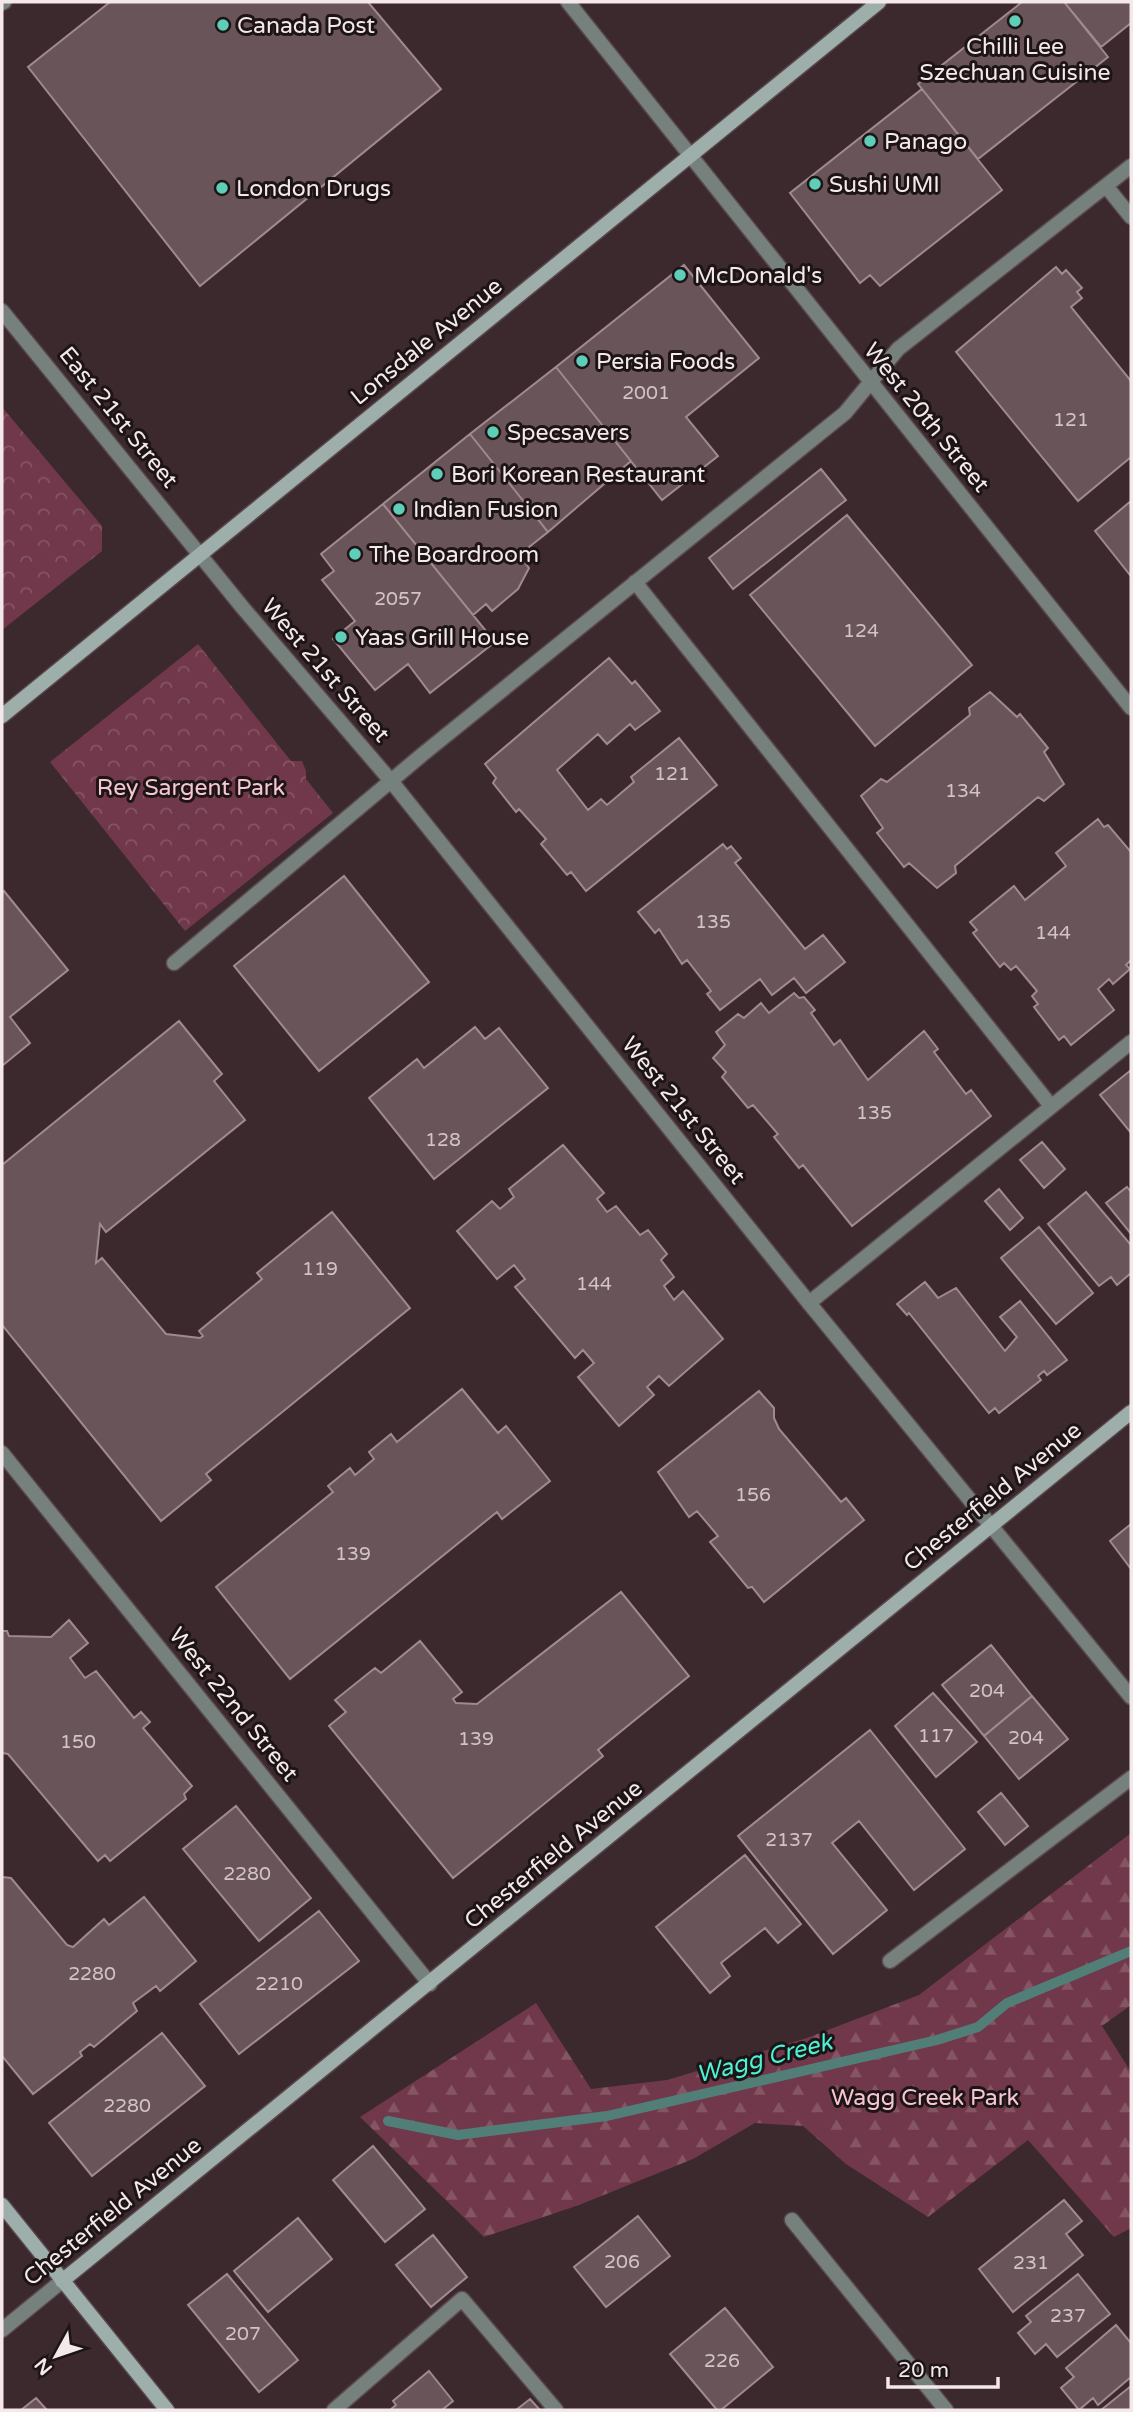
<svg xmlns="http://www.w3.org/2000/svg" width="1133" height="2412" viewBox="0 0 1133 2412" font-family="'Varela Round',sans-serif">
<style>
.forest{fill:url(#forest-firs)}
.park{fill:url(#park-crowns)}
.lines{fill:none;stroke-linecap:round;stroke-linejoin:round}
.stream{stroke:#527e78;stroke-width:10}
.building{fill:#69545a;stroke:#a0898f;stroke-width:2}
.lane-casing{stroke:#59484c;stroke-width:17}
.street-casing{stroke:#59484c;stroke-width:17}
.secondary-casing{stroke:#59484c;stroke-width:17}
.lane{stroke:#76817e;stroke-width:14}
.street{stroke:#76817e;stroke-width:14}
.secondary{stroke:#9eafab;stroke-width:14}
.poi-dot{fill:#5eceb8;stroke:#1d1416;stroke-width:2.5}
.labels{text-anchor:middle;stroke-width:6;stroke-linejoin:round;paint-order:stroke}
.number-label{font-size:19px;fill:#d1c3c7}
.poi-label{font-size:23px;fill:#f4e8eb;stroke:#1d1416;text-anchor:start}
.street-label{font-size:23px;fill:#f4e8eb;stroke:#1d1416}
.park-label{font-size:23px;fill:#f6c7d3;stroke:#1d1416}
.water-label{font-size:24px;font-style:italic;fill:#4bf2d5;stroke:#1d1416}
</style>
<defs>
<pattern id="forest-firs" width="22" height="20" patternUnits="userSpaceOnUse" patternTransform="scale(1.75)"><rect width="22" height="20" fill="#70384a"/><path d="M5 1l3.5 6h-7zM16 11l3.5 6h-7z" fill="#855564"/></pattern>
<pattern id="park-crowns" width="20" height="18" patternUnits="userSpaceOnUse" patternTransform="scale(1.75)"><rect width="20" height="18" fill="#70384a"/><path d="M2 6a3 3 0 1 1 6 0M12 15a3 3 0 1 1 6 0" fill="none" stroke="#855564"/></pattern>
</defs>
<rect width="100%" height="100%" fill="#3b292e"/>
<path class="forest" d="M1131,1833V2005L1102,2026L1131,2072V2228L1114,2237L1028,2140L928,2217L846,2164L803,2126L755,2123L693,2159L579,2205L484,2237L360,2117L536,2003L591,2089L667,2080L807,2038L919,1995Z"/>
<path class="park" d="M2,407L102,526V551L2,630Z
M198,644L291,761H302L306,771V779L333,813L185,931L50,762Z"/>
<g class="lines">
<path class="stream" d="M388,2121L458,2135L607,2116L937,2040L978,2027L1007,2003L1131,1951"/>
</g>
<path class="building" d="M110,2H368L441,89L200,286L28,67Z
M1022,2H1064L1108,57L978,159L918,84Z
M1064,2H1131V23L1101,47Z
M922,89L1002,190L880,286L870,275L860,283L790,193Z
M684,265L759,358L686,417L718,456L662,500L556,367Z
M1056,267L1062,274L1066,270L1082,288L1077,292L1082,298L1071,307L1131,381V457L1078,501L956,352Z
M556,367L631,461L548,532L470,434Z
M470,434L548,532L519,555L529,568L518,589L492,611L486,604L473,615L383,504Z
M821,469L846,500L733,589L709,558Z
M1131,501V574L1130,575L1095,531Z
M383,504L495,642L430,693L408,664L375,690L333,639L355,621L322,580L334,571L321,554Z
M847,515L972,665L875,746L750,595Z
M609,658L632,684L635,681L660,711L635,730L630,724L607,744L598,734L557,770L588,810L601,799L607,805L634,782L631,777L679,738L717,785L586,891L571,872L567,875L541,844L546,839L519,809L516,812L493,783L496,778L485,764Z
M990,692L1017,717L1020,714L1048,748L1044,752L1064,784L1044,801L1038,797L955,866L956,873L937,888L909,863L904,867L877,833L883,828L861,796L881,779L887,782L970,715L969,708Z
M1098,819L1104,827L1108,825L1131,852V960L1126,965L1130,969L1113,984L1109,979L1098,989L1114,1010L1071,1045L1064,1036L1059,1040L1034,1007L1038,1004L1032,996L1037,991L1016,966L1011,970L1004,963L1000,967L973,933L977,930L970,922L1014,886L1025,900L1066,866L1056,853Z
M723,844L727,849L731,846L741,858L735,863L805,949L823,935L845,962L806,993L794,978L772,995L760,979L720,1010L707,994L711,991L687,960L682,964L659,929L655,933L638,912Z
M344,876L429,982L319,1071L234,966Z
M4,891L68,970L10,1017L30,1043L2,1066V893Z
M794,993L799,998L804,997L815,1010L811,1013L834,1045L840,1040L868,1080L924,1031L938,1049L934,1052L966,1094L971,1090L991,1116L852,1226L803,1165L799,1168L774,1137L778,1134L753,1105L748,1108L722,1077L726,1072L713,1058L725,1045L716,1032L738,1014L744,1018L761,1003L769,1013Z
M179,1021L222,1074L214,1081L245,1120L106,1232L100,1224L96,1263L102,1258L166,1334L200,1338L203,1336L199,1331L262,1279L257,1273L332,1212L410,1308L206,1474L211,1480L161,1521L2,1325V1165Z
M475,1027L485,1039L499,1028L548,1088L434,1179L369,1098L417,1059L424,1068Z
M1131,1070V1133L1100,1095Z
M1042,1142L1065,1169L1044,1188L1020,1160Z
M563,1145L604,1193L597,1199L607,1212L616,1206L640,1235L648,1230L667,1254L661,1260L674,1277L664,1286L674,1300L683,1291L723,1339L669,1386L659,1376L647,1387L654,1395L619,1426L578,1377L594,1363L583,1350L575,1358L515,1287L525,1279L514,1265L497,1279L457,1231L492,1201L500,1209L514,1197L509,1189Z
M1127,1187L1131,1192V1234L1106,1203Z
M999,1189L1023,1218L1010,1230L985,1201Z
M1086,1192L1131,1245V1273L1117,1285L1111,1277L1099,1286L1048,1224Z
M1039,1227L1093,1293L1056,1324L1001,1258Z
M925,1282L938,1298L956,1288L1005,1351L1017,1337L1000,1317L1020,1301L1067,1360L1047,1375L1044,1371L1038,1376L1041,1380L999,1413L995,1408L989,1413L909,1313L907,1315L897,1304Z
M462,1389L498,1433L506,1426L550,1481L502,1519L497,1512L290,1679L216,1587L333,1492L328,1486L350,1468L355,1475L374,1459L369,1452L391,1434L397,1442Z
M759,1391L774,1408V1418L779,1429L841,1502L846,1498L864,1520L764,1602L752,1587L748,1588L710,1542L718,1536L697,1511L689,1517L658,1472Z
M1131,1524V1569L1110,1541Z
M621,1592L689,1676L598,1750L603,1756L453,1878L329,1726L346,1712L335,1700L375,1668L381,1673L420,1641L462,1692L453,1699L456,1703L477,1704Z
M69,1620L88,1643L70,1658L85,1678L96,1671L134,1718L141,1712L150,1722L143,1728L192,1786L184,1794L186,1799L110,1861L105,1855L98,1861L8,1754L2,1753V1631H7L9,1636L51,1637Z
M991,1645L1032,1696L984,1736L942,1685Z
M933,1693L977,1742L936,1777L895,1726Z
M1032,1696L1068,1739L1019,1779L984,1736Z
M870,1730L965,1849L914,1890L859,1821L832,1843L887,1910L833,1954L738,1836Z
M1001,1793L1028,1826L1005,1845L978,1812Z
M236,1806L311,1898L259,1941L183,1849Z
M745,1855L801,1924L778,1943L765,1928L721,1963L730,1976L710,1993L656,1927Z
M2,1877L11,1878L67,1945L73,1947L104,1919L109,1925L144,1897L196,1961L160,1991L156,1986L133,2003L137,2011L94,2047L90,2044L80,2052L82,2056L33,2094L2,2056Z
M319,1911L359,1961L239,2054L200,2004Z
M162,2033L205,2086L92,2176L49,2123Z
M373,2146L425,2209L385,2242L333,2180Z
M1064,2200L1082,2221L1066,2234L1083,2255L1013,2312L979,2269Z
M638,2216L670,2256L606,2307L574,2267Z
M298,2218L332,2259L268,2312L234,2271Z
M433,2235L467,2277L431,2307L396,2265Z
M227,2274L298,2360L259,2392L188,2305Z
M1078,2274L1110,2314L1057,2357L1046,2344L1035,2354L1018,2333L1031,2322L1026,2316Z
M725,2308L773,2367L721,2410H717L670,2354Z
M1116,2325L1131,2343V2377L1098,2405L1093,2398L1079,2410L1061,2388L1074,2377L1066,2368Z
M429,2371L453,2401L442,2410H390L396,2405L393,2401Z
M1131,2386V2410H1101Z
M36,2398L47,2410H21Z
M530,2399L540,2410H516Z"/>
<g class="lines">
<defs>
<path id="lane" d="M2,3L4,2
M1106,186L1131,217
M635,582L1051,1106
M174,963L423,754L845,413L898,349L1131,166
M809,1303L1131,1042
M890,1961L1131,1778
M334,2410L462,2299L556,2410"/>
<path id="street" d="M568,2L1131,708
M2,311L243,608L391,781L809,1303L1131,1697
M2,1453L430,1984
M792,2220L946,2410
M2,2330L62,2281"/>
<path id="secondary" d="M2,716L879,2
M2,2205L167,2410
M62,2281L1131,1412"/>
</defs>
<use href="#lane" class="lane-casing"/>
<use href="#street" class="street-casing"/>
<use href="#secondary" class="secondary-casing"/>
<use href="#lane" class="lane"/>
<use href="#street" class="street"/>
<use href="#secondary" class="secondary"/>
</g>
<g class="poi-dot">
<circle cx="1015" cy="21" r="7"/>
<circle cx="223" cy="25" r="7"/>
<circle cx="870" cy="141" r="7"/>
<circle cx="815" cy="184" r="7"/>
<circle cx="222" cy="188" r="7"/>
<circle cx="680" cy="275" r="7"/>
<circle cx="582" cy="361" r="7"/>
<circle cx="493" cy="432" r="7"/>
<circle cx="437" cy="474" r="7"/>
<circle cx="399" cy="509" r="7"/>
<circle cx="355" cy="554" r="7"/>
<circle cx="341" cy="637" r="7"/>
</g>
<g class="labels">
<g class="number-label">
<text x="646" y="399">2001</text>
<text x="1071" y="426">121</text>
<text x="398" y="605">2057</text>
<text x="861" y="637">124</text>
<text x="672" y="780">121</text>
<text x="963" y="797">134</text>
<text x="713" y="928">135</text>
<text x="1053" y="939">144</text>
<text x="874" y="1119">135</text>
<text x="443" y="1146">128</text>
<text x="320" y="1275">119</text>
<text x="594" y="1290">144</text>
<text x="753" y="1501">156</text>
<text x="353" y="1560">139</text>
<text x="987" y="1697">204</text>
<text x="936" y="1742">117</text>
<text x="1026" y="1744">204</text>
<text x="476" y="1745">139</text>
<text x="78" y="1748">150</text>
<text x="789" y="1846">2137</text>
<text x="247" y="1880">2280</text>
<text x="92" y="1980">2280</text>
<text x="279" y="1990">2210</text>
<text x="127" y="2112">2280</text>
<text x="622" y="2268">206</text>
<text x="1031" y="2269">231</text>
<text x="1068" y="2322">237</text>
<text x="243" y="2340">207</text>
<text x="722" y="2367">226</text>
</g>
<g class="poi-label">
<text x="237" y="33">Canada Post</text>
<text x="1015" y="54" text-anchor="middle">Chilli Lee<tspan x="1015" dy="26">Szechuan Cuisine</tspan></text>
<text x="884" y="149">Panago</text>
<text x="829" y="192">Sushi UMI</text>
<text x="236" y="196">London Drugs</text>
<text x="694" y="283">McDonald's</text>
<text x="596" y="369">Persia Foods</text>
<text x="507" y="440">Specsavers</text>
<text x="451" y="482">Bori Korean Restaurant</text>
<text x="413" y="517">Indian Fusion</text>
<text x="369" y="562">The Boardroom</text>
<text x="355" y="645">Yaas Grill House</text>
</g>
<g class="street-label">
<text transform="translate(426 341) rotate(-39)" y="8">Lonsdale Avenue</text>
<text transform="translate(119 417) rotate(51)" y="8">East 21st Street</text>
<text transform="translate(927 417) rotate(51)" y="8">West 20th Street</text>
<text transform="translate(326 670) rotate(49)" y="8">West 21st Street</text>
<text transform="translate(684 1110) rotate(51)" y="8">West 21st Street</text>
<text transform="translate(992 1496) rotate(-39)" y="8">Chesterfield Avenue</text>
<text transform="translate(234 1704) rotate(51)" y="8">West 22nd Street</text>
<text transform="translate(553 1854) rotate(-39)" y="8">Chesterfield Avenue</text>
<text transform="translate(112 2211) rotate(-39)" y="8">Chesterfield Avenue</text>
</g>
<g class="park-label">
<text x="191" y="795">Rey Sargent Park</text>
<text x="925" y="2105">Wagg Creek Park</text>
</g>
<g class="water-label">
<text transform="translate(764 2058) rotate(-14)" y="8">Wagg Creek</text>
</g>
</g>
<rect width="1133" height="2412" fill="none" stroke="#f4e8eb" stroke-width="7"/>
<g transform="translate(56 2356) rotate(230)" stroke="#1d1416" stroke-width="5" paint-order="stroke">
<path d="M0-5L12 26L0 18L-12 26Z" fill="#f4e8eb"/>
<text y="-10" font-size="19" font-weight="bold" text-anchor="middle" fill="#f4e8eb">N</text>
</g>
<path d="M888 2377v10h110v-10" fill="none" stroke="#f4e8eb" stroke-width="3.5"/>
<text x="898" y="2377" font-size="21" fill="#f4e8eb" stroke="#1d1416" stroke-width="5" paint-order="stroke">20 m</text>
</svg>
